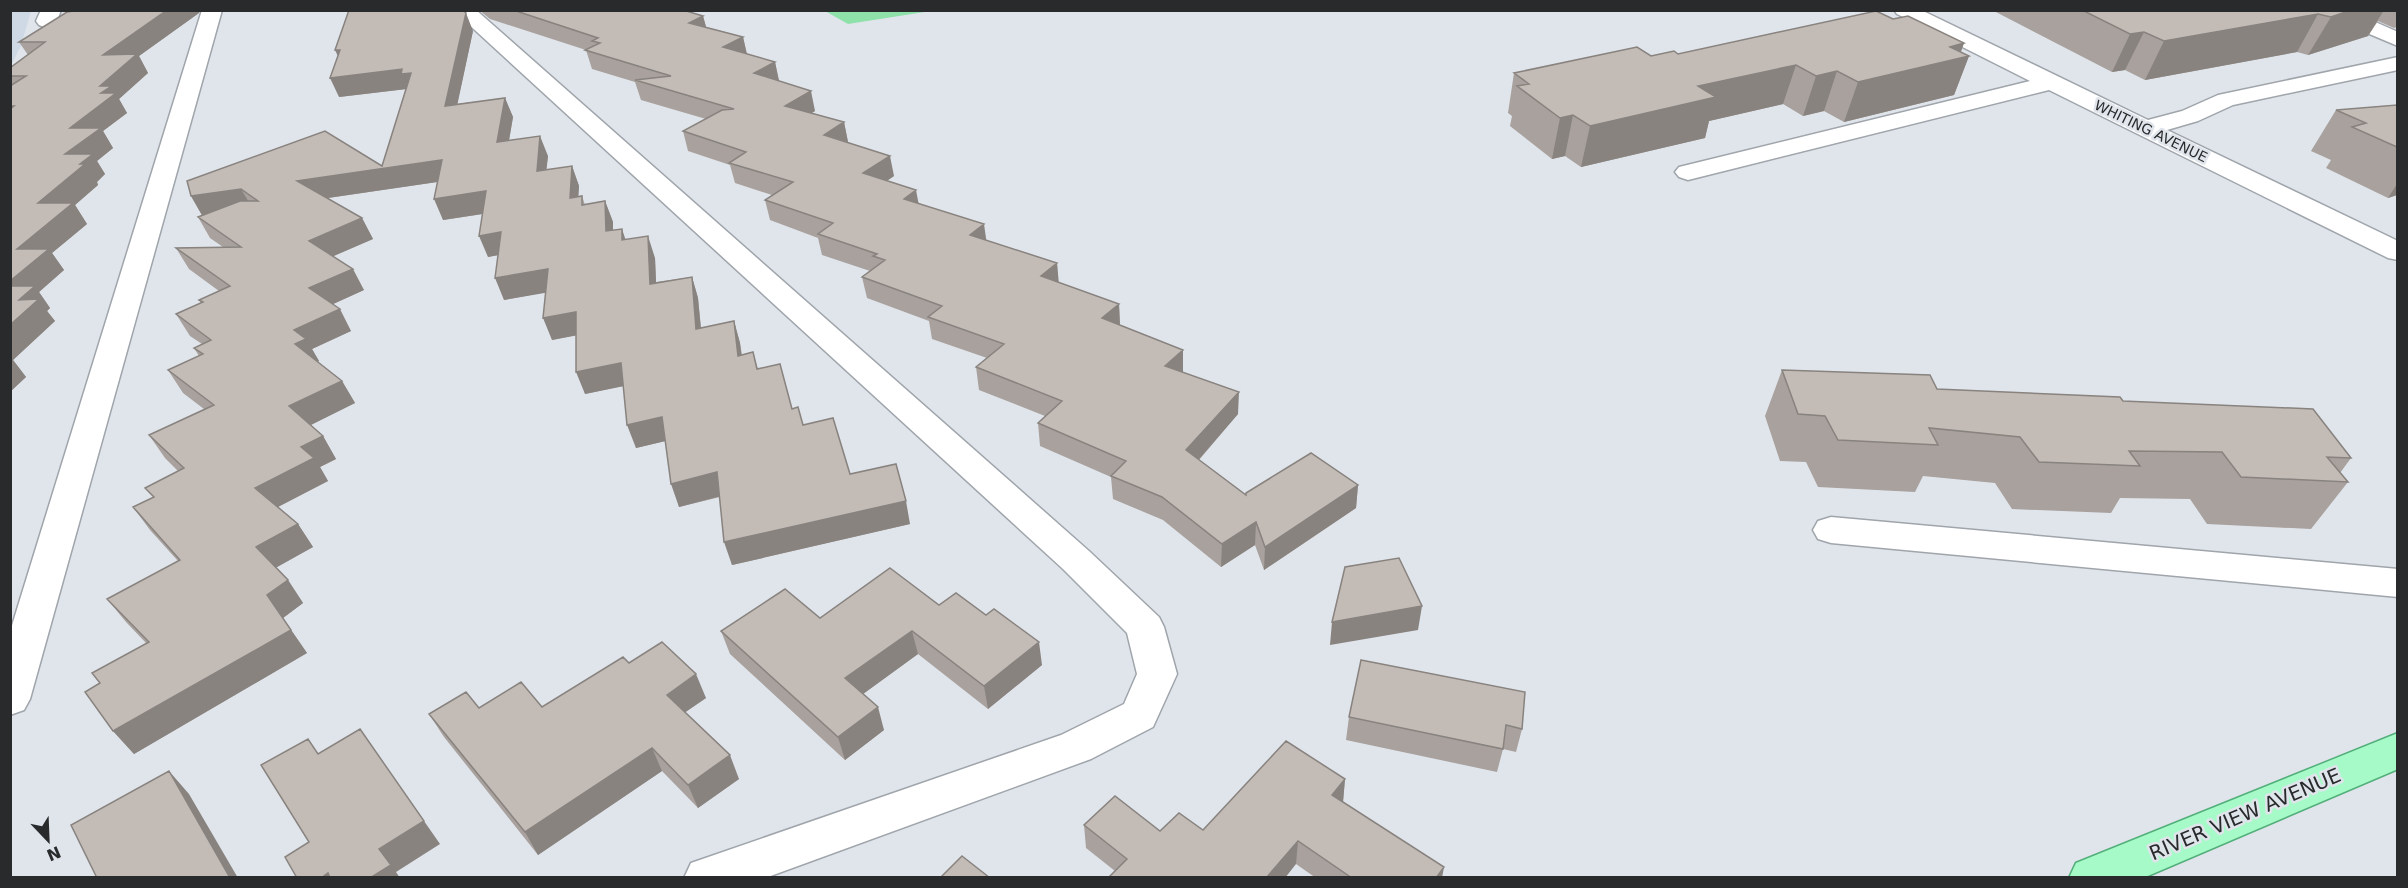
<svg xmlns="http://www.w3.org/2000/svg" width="2408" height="888" viewBox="0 0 2408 888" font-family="'DejaVu Sans',sans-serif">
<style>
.built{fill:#cfd8e5}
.green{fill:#8fe1aa}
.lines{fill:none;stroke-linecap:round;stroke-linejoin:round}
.minor-casing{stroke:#9fa5ab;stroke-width:3}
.major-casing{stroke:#53af7a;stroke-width:3}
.minor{fill:#fff;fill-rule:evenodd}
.major{fill:#a6fac8;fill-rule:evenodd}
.wall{fill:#a8a19d}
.shaded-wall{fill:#88837f}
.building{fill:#c3bbb6;stroke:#88837f;stroke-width:1.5}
.labels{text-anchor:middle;stroke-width:5;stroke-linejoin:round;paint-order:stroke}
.far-street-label{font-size:14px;fill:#282a2c;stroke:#e0e5ec}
.near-street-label{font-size:20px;fill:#282a2c;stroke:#e0e5ec}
</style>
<rect width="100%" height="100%" fill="#e0e5ec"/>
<path class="built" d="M11,11H31L21,46L11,65Z"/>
<path class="green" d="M825,11H931L848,24Z"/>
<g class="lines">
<defs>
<path id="minor" d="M41,10H61L58,18L125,10H192L189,14L182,16L54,31L39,25L36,21Z
M202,10H222L30,699L24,710L10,715V632Z
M453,10H476L1089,551L1159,617L1164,627L1177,674L1153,727L1091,759L765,878H684L691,863L1061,735L1124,704L1137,674L1127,633L1063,569Z
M1894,10H1921L2148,120L2182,111L2218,95L2398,57V70L2233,105L2198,121L2167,130L2398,241V260L2388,258L2049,90L1688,180L1679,177L1675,172L1679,167L2030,81L1897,14Z
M2319,10H2348L2398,32V46L2322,14Z
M1831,517L2398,569V597L1831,543L1818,539L1813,530L1818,521Z"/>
<path id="major" d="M2398,733V769L2143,878H2069L2076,863Z"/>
</defs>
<use href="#minor" class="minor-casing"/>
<use href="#major" class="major-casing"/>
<use href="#minor" class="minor"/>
<use href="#major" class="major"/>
</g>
<path class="wall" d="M479,10H683L703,16L706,27L743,37L747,54L775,62L779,81L815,111L812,113L844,122L848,142L894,176L887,181L919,203L986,240L1057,263L1058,282L1119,304L1120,325L1183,350V372L1238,414L1199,460L1246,495L1358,485L1356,508L1264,570L1255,545L1221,567L1163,520L1113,499L1111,477L1040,446L1038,423L1045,416L979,390L976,367L987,358L932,339L929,321L867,298L862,277L870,271L822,255L818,238L770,220L765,200L772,195L735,183L730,165L688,151L683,131L706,119L641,100L635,82L592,69L586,50L490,19Z
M1992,10H2397V27L2394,28L2378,21L2368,36L2308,55L2297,52L2145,80L2125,70L2112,72Z
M199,13L139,56L148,73L119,99L127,113L103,131L113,148L97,161L105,174L97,182L98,185L75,205L87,224L52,253L64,270L39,292L50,308L47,311L55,321L13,360L26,377L10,392V68L28,55L19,42Z
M1893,19L1964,43L1961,52L1969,56L1954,95L1844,122L1824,111L1803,116L1783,104L1709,121L1705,138L1581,167L1565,156L1552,159L1510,126L1512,116L1508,113L1514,73L1678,54Z
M473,31L457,104L505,98L513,117L509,141L548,156L546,170L572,166L579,186L578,196H582L585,205L605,201L613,222V230L625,240L655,258L656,282L692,277L698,298L701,328L734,321L740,343L742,355L753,352L758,369L792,409L803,425L850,474L910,524L732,565L720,497L679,507L665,441L636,448L623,386L585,394L576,335L552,340L546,292L504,300L498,255L488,257L483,214L443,220L437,182L328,198L362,218L373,239L333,256L364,290L333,304L351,331L312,349L319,361L318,362L342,381L355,403L310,425L323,436L336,459L320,467L328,481L278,507L298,524L313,547L276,567L288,580L303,603L283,618L307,653L134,754L113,731L100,683L147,644L126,622L107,599L178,561L150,530L133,507L153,497L145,488L178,471L165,458L149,435L204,409L183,393L168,370L199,356L194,348L202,344L190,336L176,314L201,303L199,300L219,291L189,269L176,248L223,247L210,238L198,217L202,215L191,196L382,166L406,89L339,97Z
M2397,105V195L2388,198L2326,168L2331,160L2311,151L2336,110Z
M1782,370L1937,389L2123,401L2351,458L2340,473L2348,482L2311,529L2207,524L2190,499L2120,498L2111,513L2012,509L1995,483L1923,476L1915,492L1818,487L1806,462L1780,461L1765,416Z
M939,605L1042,665L988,709L918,654L863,694L884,730L845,760L730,654L721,631L820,618Z
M629,663L706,698L685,712L739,779L698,808L662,771L538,855L444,737L429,714L479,708L542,707Z
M1525,692L1522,729L1516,752L1503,749L1497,772L1346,740L1349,717Z
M1345,779L1343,802L1442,878H1316L1296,864L1115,871L1086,848L1084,825L1160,831L1203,830Z"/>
<path class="shaded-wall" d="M167,10H200L199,13L139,56L148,73L119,99L127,113L103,131L113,148L97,161L105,174L97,182L98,185L75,205L87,224L52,253L64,270L39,292L50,308L47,311L55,321L13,360L26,377L10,392V281L17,249L38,203L65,154L70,128L101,93L100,86L103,55Z
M2351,10H2384L2368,36L2308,55L2331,17Z
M466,13L473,31L453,125L445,106Z
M2318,14L2297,52L2145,80L2164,41Z
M703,16L708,34L689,23Z
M2144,32L2125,70L2112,72L2130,34Z
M743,37L747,55L723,47Z
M1964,43L1958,59L1969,56L1954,95L1844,122L1858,82L1950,47Z
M335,50H340L344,69Z
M775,62L779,81L754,73Z
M1796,65L1783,104L1709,121L1705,138L1581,167L1590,126L1698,86Z
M402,69L411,73L407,89L339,97L330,78Z
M1837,71L1824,111L1803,116L1816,76Z
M811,91L815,111L790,125L785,106Z
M505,98L513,117L505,163L497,142Z
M1573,115L1565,156L1552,159L1560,118Z
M844,122L848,142L824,135Z
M540,136L548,156L544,192L537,171Z
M890,156L894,176L867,194L863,173Z
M442,160L451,180L307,201L297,181Z
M572,166L579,186L577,219L570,198Z
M2397,184V195L2388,198Z
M241,189L253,209L203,217L191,196Z
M916,190L920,211L904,199Z
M486,191L495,212L443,220L434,199Z
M605,201L613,222V253L606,231Z
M362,218L373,239L320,262L309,241Z
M984,224L987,245L970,235Z
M622,229L629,250L622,240Z
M501,232L510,253L488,257L479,236Z
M648,236L655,258L657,305L650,284Z
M1057,263L1059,285L1041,276Z
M353,269L364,290L320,310L309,288Z
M548,269L556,291L504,300L495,278Z
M692,277L698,298L703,351L696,329Z
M1119,304L1120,326L1102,318Z
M340,309L351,331L312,349L319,361L308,367L295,344L294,330Z
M576,312L584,334L552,340L543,318Z
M734,321L740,343L744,378L738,356Z
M1183,350V372L1165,366Z
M621,363L629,385L585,394L576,372Z
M342,381L355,403L303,429L289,406Z
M1239,392L1238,414L1187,473L1186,450Z
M662,417L670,440L636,448L627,425Z
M323,436L336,459L320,467L328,481L270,511L255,488L301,447Z
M717,472L725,495L679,507L671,484Z
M1358,485L1356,508L1264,570L1265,547Z
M906,501L910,524L732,565L724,542Z
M1256,522L1255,545L1221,567L1222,544Z
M298,524L313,547L272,570L256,547Z
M288,580L303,603L283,618L267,595Z
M1422,606L1418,630L1330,645L1332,622Z
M291,630L307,653L134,754L113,731Z
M912,631L918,654L852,702L845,678Z
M1039,642L1042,665L988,709L984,686Z
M696,674L706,698L677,718L667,695Z
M878,707L884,730L845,760L838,737Z
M652,748L662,771L538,855L525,832Z
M730,755L739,779L698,808L688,785Z
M169,771L189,794L238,878H230Z
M1345,779L1343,802L1332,795Z
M424,821L440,844L396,872L400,878H370L379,849Z
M1298,841L1296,864L1285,878H1266Z
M1444,867L1442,878H1436Z
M328,873L331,878H321Z"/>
<path class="building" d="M80,10H167L103,55L137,54L100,86H112L101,93H116L70,128H101L65,154H93L80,164H85L38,203H73L17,249H49L10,281V109L14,106H10V86L26,76H10V68L45,42H19L67,12Z
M349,10H463L466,13L445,106L505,98L497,142L540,136L537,171L572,166L570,198L582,196V205L605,201L606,231L622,229V240L648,236L650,284L692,277L696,329L734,321L738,356L753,352L757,369L780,364L792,409L798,407L803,425L833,418L850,474L896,464L906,501L724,542L717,472L671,484L662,417L627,425L621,363L576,372V312L543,318L548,269L495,278L501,232L479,236L486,191L434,199L442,160L297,181L362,218L309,241L353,269L309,288L340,309L294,330L306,339L295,344L342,381L289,406L323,436L301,447L314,458L255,488L298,524L256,547L288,580L267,595L291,630L113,731L85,692L100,683L92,673L149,642L107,599L180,560L133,507L154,497L145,488L184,468L149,435L214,405L168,370L203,354L194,348L211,340L176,314L203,302L199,300L230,286L176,248L241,247L198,217L240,201H258L241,189L191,196L187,181L325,131L382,166L411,73L401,74L402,69L330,78L340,50H335Z
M513,10H683L703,16L689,23L743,37L723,47L775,62L754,73L811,91L785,106L844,122L824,135L890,156L863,173L916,190L904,199L984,224L970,235L1057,263L1041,276L1119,304L1102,318L1183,350L1165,366L1239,392L1186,450L1246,495V493L1311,453L1358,485L1265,547L1256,522L1222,544L1162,497L1111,476L1126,461L1038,423L1062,401L976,367L1004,344L928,317L942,306L862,277L885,260L873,256L877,254L818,234L833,223L765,200L793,182L729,163L746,152L683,131L722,110L734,109L635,80L671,76L585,50L600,43L592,41L598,38Z
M2082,10H2351L2331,17L2318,14L2164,41L2144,32L2130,34Z
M1876,11L1893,19L1908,16L1964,43L1950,47L1969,56L1858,82L1837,71L1816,76L1796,65L1698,86L1716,97L1590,126L1573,115L1560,118L1517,86L1529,84L1514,73L1637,47L1651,56L1674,51L1678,54Z
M2397,105V147L2352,127L2366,123L2336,110Z
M10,286H35L19,300L39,299L10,325Z
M1782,370L1930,375L1937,389L2120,397L2123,401L2313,409L2351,458L2327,457L2348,482L2241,477L2222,452L2129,451L2140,466L2039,462L2020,437L1929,428L1938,445L1838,440L1825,416L1798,414Z
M1399,558L1422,606L1332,622L1345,567Z
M890,568L939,605L956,593L986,615L994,609L1039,642L984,686L912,631L845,678L878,707L838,737L721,631L785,589L820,618Z
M662,642L696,674L667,695L730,755L688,785L652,748L525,832L429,714L466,692L479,708L521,682L542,707L623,657L629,663Z
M1361,660L1525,692L1522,729L1506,725L1503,749L1349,717Z
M360,729L424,821L379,849L391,865L370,878H330L328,873L321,878H297L285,857L309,842L261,765L308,739L318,754Z
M1286,741L1345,779L1332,795L1444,867L1436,878H1352L1298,841L1266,878H1108L1127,859L1084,825L1115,796L1160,831L1179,813L1203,830Z
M169,771L230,878H97L71,825Z
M962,856L990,878H940Z"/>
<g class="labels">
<g class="far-street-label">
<text transform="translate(2151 131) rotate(26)" y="5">WHITING AVENUE</text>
</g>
<g class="near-street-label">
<text transform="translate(2245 814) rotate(-23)" y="7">RIVER VIEW AVENUE</text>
</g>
</g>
<rect width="2408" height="888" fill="none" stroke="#282a2c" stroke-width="24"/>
<g transform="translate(48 840) rotate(157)" stroke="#e0e5ec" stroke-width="4.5" paint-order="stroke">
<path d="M0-4.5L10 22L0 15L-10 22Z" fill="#282a2c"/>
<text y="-9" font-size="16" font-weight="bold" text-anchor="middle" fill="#282a2c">N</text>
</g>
</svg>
